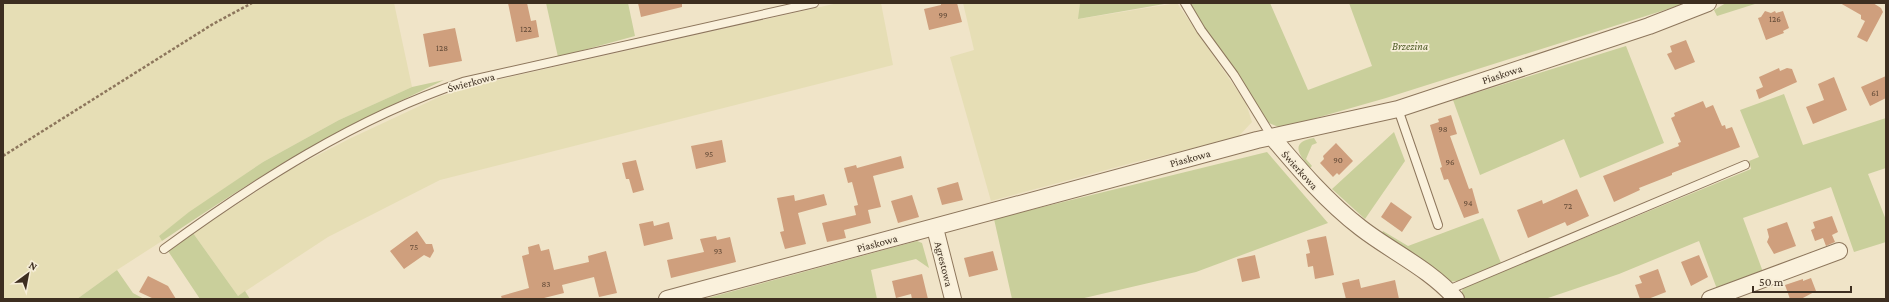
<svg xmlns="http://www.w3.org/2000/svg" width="1889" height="302" viewBox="0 0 1889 302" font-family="'Crimson Pro',serif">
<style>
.farmland{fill:#e6deb5}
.green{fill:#c9cf9b}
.building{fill:#cf9f7d}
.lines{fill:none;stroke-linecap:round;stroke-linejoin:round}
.service-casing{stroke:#8d765c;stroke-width:10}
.minor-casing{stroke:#8d765c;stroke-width:18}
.path{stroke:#8d765c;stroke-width:2.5;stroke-dasharray:3 2;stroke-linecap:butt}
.service{stroke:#faf1dc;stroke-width:8}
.minor{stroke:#faf1dc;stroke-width:16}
.labels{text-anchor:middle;stroke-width:3.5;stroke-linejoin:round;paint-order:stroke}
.number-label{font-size:9px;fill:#624a37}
.park-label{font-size:11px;font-style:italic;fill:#4d5a26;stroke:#f7eed8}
.street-label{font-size:11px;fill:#3d2e20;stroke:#f7eed8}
</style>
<rect width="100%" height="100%" fill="#f0e4c8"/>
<path class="farmland" d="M3,3H394L412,87L339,120L263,162L189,213L159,236L162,241L117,270L77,299H3Z
M838,3H881L893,65L440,180L328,237L238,296L193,233L293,168L349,139L441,96L493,81Z
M963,3H1080L1079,19L1177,3L1246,103L1252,122L1238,137L1132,163L991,201L950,57L974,50Z"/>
<path class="green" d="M546,3H628L635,36L558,57Z
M1080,3H1170L1078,19Z
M1188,3H1270L1308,90L1372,66L1349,3H1687L1386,98L1281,128L1269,123Z
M1726,3H1758L1717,16L1714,10Z
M1626,46L1664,143L1580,178L1564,139L1480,175L1453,100Z
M444,80C390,106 336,132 285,162C243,187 202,214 162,241L159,236L189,212L263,162L339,120L412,87Z
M1784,94L1803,145L1886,118V168L1868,174L1886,220V242L1854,252L1831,187L1743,218L1763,272L1717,289L1699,241L1619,274L1545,299H1465L1461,294L1463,288L1751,169L1749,161L1759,157L1740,110Z
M1394,132L1405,161L1365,219L1332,189Z
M1314,138L1317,143L1312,145L1306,159L1312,166L1310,168C1298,154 1290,142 1314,138Z
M1267,152L1328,223L1196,272L1080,299H1012L994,219Z
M1483,218L1501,263L1458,281L1448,282L1380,236L1383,231L1408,246Z
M193,233L238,296L245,291L250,299H200L168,251Z
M917,241L922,243L929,268L916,259L871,270L877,299H704Z
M117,270L133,293L144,299H77Z"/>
<path class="building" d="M508,3H527L531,21L536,20L539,37L516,42Z
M638,3H682V7L641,17Z
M941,3H957L962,22L929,30L924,9L941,5Z
M1840,3H1873L1881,8L1883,12L1867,42L1857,37L1865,21L1861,19V15Z
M1765,11L1771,13L1775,11L1776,13L1783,11L1789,28L1783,31L1784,33L1766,40L1758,18L1761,17Z
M455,28L462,61L429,67L423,34Z
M1686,40L1695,62L1675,70L1667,54L1672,52L1670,46Z
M1779,68L1780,71L1787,68L1792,69L1797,82L1759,99L1756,90L1763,87L1759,77Z
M1886,76V98L1870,106L1861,87Z
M1834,77L1847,110L1813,124L1806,107L1824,100L1818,84Z
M1703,101L1706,108L1713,105L1722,126L1725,125L1726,129L1732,127L1740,147L1672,173V175L1639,188L1640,190L1614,202L1603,176L1679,146L1678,143L1681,142L1671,118L1675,116L1674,113Z
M1451,115L1457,134L1450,136L1469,189L1472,188L1479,213L1464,218L1448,179L1444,180L1440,168L1442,167L1430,125L1439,122L1438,119Z
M722,140L726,162L696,169L691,146Z
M1336,143L1353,161L1339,175L1337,173L1333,177L1320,163L1324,159L1323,156Z
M901,156L904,168L873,176L881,207L868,210L871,223L844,230L846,238L827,242L822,223L856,215L854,206L858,205L852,182L848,183L844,168L856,165L857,168Z
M636,160L644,190L633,193L629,179H626L622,163Z
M958,182L963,200L942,205L937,188Z
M1577,189L1589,216L1567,226L1565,222L1528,238L1517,210L1542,200L1543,204Z
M824,194L827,205L798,213L806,244L785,249L780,232L784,231L777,198L794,195L795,201Z
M912,195L919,217L898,223L891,201Z
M1391,202L1412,217L1402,232L1381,217Z
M1832,216L1838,232L1832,235L1835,242L1826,246L1823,238L1815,241L1811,230L1815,228L1813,222Z
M653,221L654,226L669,222L673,239L644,246L639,224Z
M1787,222L1796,246L1774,254L1767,242L1769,237L1767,229Z
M417,231L426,244H432L434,251L430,258L424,255L404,269L390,251Z
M716,236L717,240L730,237L736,262L671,278L667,260L704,252L700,239Z
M1326,236L1334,275L1315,279L1313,266L1308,267L1306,254L1310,253L1307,240Z
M539,244L541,251L549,249L554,270L589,262L588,256L606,251L617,293L599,297L594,277L562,285L564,293L540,299H502L501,296L529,288L522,256L529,254L528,247Z
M993,251L998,270L969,277L964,258Z
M1255,255L1260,278L1242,282L1237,259Z
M1699,255L1708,277L1691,286L1681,262Z
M1658,269L1666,292L1648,299H1640L1635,285L1642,283L1639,276Z
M922,274L928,299H912L911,294L896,298L892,281Z
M148,276L168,286L176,299H154L139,292Z
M1811,278L1816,291L1801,299H1790L1785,285L1803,279V281Z
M1359,279L1361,288L1395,280L1399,299H1346L1342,283Z"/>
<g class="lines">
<defs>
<path id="service" d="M1185,3L1201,30L1234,75L1272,137
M1398,109L1438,225
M164,249C256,182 355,118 463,82L814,3
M1448,290L1745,165"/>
<path id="minor" d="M1272,137C1299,169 1327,202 1361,228C1392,252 1430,269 1456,299
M935,228L953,299
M667,299L1257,140L1398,109L1649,26L1708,3
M1710,299L1839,251"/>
</defs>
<use href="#service" class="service-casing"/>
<use href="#minor" class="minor-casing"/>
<path class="path" d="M3,156L213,24L252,3"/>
<use href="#service" class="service"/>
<use href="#minor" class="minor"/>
</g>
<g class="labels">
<g class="number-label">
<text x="943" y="18">99</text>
<text x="1775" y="22">126</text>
<text x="526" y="32">122</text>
<text x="442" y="51">128</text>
<text x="1875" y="96">61</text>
<text x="1443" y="132">98</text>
<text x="709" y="157">95</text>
<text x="1338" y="163">90</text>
<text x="1450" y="165">96</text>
<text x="1468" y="206">94</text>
<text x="1568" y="209">72</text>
<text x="414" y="250">75</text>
<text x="718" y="254">93</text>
<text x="546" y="287">83</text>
</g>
<g class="park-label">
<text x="1410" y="50">Brzezina</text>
</g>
<g class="street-label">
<text transform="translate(1502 74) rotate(-18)" y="4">Piaskowa</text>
<text transform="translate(471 82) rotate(-15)" y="4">Świerkowa</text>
<text transform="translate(1190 158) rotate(-15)" y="4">Piaskowa</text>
<text transform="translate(1300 170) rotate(48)" y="4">Świerkowa</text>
<text transform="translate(877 243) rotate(-15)" y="4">Piaskowa</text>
<text transform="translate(944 264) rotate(76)" y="4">Agrestowa</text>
</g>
</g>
<rect width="1889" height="302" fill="none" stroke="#3d2e20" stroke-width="8"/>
<g transform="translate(28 274) rotate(32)" stroke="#f7eed8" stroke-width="3" paint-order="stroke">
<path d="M0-3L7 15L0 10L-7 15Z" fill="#3d2e20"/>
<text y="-6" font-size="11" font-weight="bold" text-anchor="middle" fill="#3d2e20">N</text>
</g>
<path d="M1753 286v6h98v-6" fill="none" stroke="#3d2e20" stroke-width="2"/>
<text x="1759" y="286" font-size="12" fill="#3d2e20" stroke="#f7eed8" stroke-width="3" paint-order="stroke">50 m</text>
</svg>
